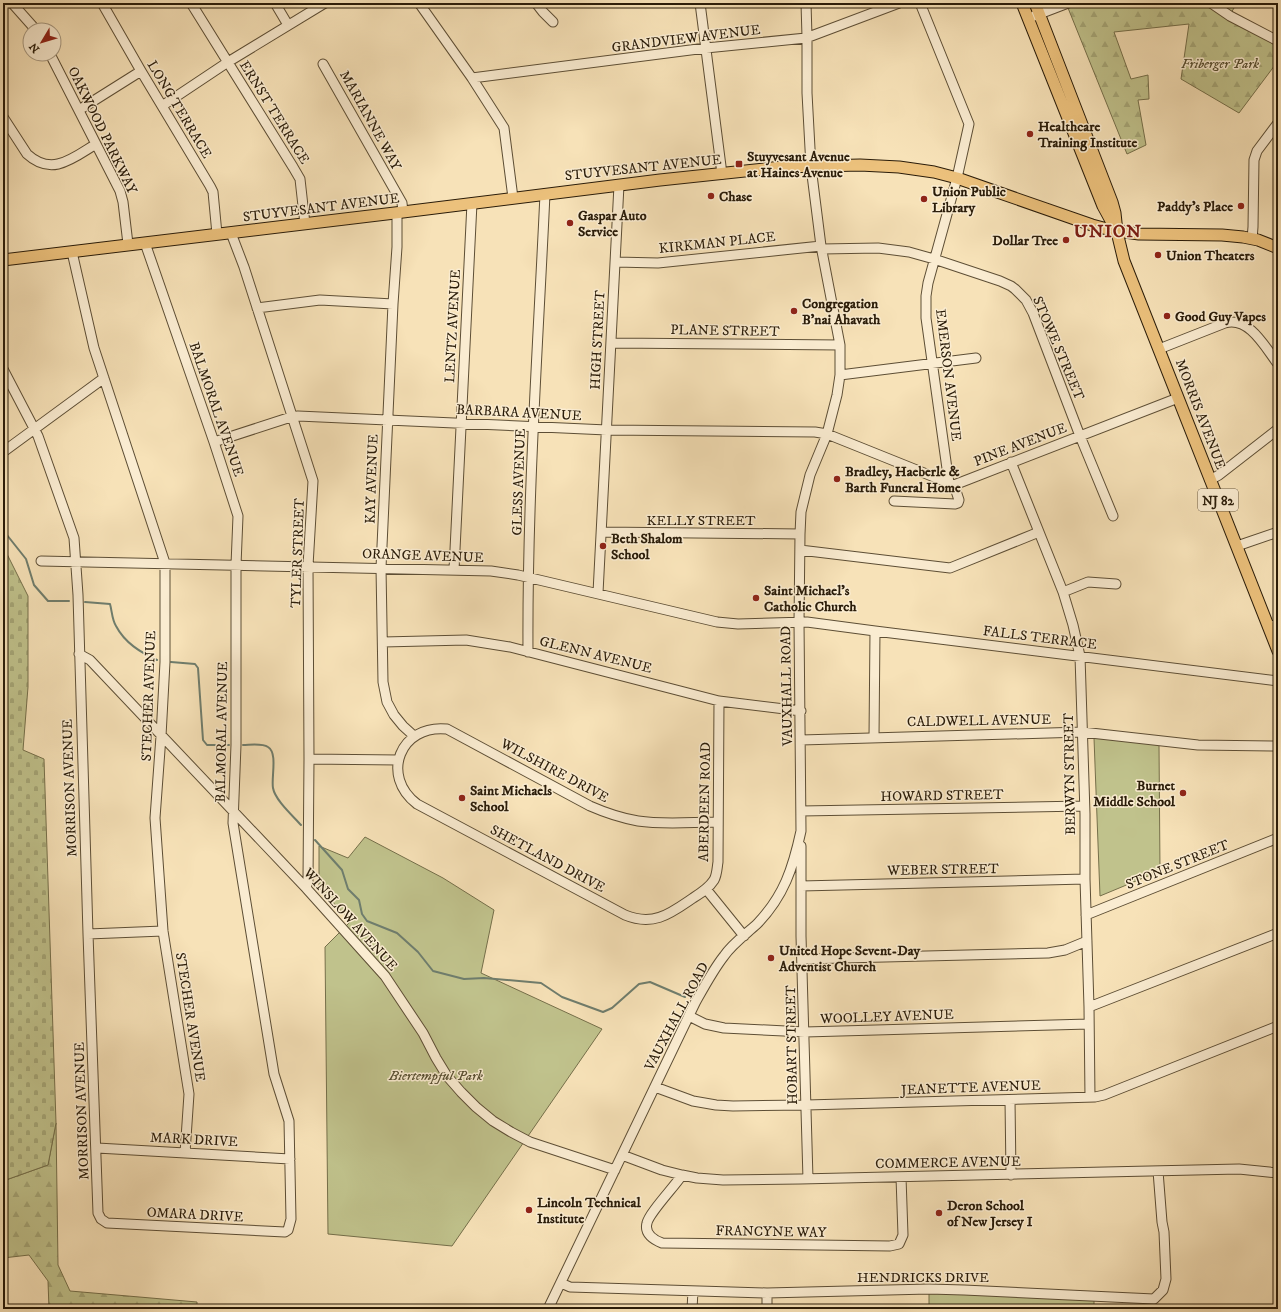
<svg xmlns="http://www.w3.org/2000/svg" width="1281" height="1312" viewBox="0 0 1281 1312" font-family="'IM FELL DW Pica',serif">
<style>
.green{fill:#c0c28c;stroke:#756f4a}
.forest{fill:url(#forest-firs);stroke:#756f4a}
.cemetery{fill:url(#cemetery-stones);stroke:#756f4a}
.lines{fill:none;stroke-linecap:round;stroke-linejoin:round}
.stream{stroke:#6f7d6d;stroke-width:2}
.minor-casing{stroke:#5d4e35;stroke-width:11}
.major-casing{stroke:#2a1c09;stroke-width:13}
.minor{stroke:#faecd1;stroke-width:9}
.major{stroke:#ecc17c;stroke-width:11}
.poi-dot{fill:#8f2418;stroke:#faecd1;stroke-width:1.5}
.labels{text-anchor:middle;stroke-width:3;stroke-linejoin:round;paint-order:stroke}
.shield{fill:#faecd1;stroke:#685a45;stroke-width:1}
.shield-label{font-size:13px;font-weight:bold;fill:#2a1c09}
.street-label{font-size:14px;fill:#2a1c09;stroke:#faecd1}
.park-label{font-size:14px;font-style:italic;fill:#574e30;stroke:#faecd1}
.poi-label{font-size:14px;font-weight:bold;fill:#2a1c09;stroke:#faecd1;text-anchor:start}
.district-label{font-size:18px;font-weight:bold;letter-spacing:1px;fill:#7a1f14;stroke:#faecd1}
</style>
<defs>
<pattern id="forest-firs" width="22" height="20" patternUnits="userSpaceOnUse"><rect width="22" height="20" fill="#c0c28c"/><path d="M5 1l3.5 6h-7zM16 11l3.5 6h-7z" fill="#a5a677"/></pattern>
<pattern id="cemetery-stones" width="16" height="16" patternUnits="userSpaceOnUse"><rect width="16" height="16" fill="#c0c28c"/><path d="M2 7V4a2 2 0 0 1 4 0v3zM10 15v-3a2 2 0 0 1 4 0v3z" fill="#a5a677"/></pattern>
</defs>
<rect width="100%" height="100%" fill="#f7e2b8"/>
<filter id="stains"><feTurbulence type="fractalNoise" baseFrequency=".005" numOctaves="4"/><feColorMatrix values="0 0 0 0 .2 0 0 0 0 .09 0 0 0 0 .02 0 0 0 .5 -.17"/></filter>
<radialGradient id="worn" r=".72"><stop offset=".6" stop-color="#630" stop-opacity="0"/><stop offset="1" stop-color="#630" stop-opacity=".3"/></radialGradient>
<path class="green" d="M1094,738L1159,744L1160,871L1100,896Z
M365,837L443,878L494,910L481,973L602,1029L452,1246L328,1234L325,947L351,921L319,888V846L348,858Z
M929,1289L1094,1295V1309H929Z"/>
<path class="forest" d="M1066,3H1237L1231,13L1278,39V61L1239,113L1181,79L1189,24L1114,32L1131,79L1148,75L1149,99L1138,100L1146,145L1127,154Z
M56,1123L58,1265L70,1291L197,1302V1309H49L48,1281L29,1255L3,1258V1181L48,1165Z"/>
<path class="cemetery" d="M3,546L28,596V687L23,750L44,759L56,1123L48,1165L3,1181Z"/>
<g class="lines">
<path class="stream" d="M3,530L26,559L34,585L48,601H69
M85,602L110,604C112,611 112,620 116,626C125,643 140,652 157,660
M171,662L195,664L198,668L203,740L207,745H229
M243,745C250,745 262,743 268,747C278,753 271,778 273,788C275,800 293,816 301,825
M315,840L342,870L348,889L359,900L362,914L367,921L397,933L418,952L433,971L464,979L484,978L541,983L562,997L603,1012L612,1008L639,984L650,982L685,997"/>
<defs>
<path id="minor" d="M12,3L36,30
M102,3L141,71L210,186L213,192L217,234
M191,3L293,167L300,179L305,224
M275,3L288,25
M419,3L472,78L504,128L513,198
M536,3L543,12L553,22
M700,3L722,174
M920,3L969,124L957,178L928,283L926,296V318L949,483
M1211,3L1230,16L1278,41
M1034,16L1068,3
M50,54L120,191L123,202L128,244
M323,64L402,203L403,212
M472,78L706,48L806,38L899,3
M162,106L228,62L325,3
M79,110L141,71
M3,117L27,154C52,177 73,158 96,144
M397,213V247L393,304L381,568L383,682L387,702L394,715L403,726L414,736
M231,233L244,267L313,481L308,566L309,759L308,881L306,888
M1252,239L1253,227L1254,160L1257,151L1278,123
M822,249L878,248L909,252L934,259L1000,281L1011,286L1015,289L1026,300L1033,313L1080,436L1113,516
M72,252L94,348L165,563V662L161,736L155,818L163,931L189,1094L185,1153
M616,262L658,263L821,246
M257,308L320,300L393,304
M611,343L840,345
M1159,349L1225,323C1249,316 1265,347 1278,364
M3,369L38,436L74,538L78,595L88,934L98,1213L101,1219L107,1223L285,1232L288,1230L291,1219L289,1121L274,1074L233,823L236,745V565L238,516L214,442L145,243
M840,375L976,358
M214,442L291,417L298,416L607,430L815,432L827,434L954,485L1178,398
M3,452L104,378
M1011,462L1063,592L1073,625L1080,656L1085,814V879L1089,1007L1090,1097
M1210,480L1219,475L1278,429
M894,501L955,504L958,503L959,500L954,485
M602,532L800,534
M1237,546L1278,532
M800,550L950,568L1039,532
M41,561L491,571L518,575L717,622L738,624L807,622L875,631L1278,681
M454,570L472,203
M1063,592L1088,582L1116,584
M598,593L619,185
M1268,627L1278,624
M383,642L466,640L510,647L719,701L801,711
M528,652C527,499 538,346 545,194
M79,654L90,660L306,888L385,976L423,1033L436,1058L447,1076L461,1092L476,1107L493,1121L511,1132L530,1142L615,1170
M874,737L875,631
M801,740L1082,732L1198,745L1278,746
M309,759L398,760
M801,811L1084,806
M718,822C692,822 664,825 638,821C621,818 606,813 590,806L447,729C400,724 380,776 417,804L625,915C654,927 671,913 693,898C701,893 709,888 714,880C717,875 717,868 718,862L719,701
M801,846V936L808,1179
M801,886L1085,879
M706,889L744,936
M1086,915L1278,838
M88,934L163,931
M803,959L1048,953L1065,950L1087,941
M1089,1007L1278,933
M689,1016L705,1024L724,1028L805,1032L1089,1024
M655,1087L693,1101L716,1105L733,1106L806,1105L1095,1097L1104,1095L1278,1026
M1010,1100L1011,1175
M97,1148L290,1159
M622,1155L662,1170L682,1175L697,1178L723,1180L800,1179L1239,1169L1278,1173
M682,1175C675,1186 649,1213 647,1223C644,1234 654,1240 662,1243L890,1246L899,1244L903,1235L901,1177
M561,1283L570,1287L767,1293L929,1289L964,1290L1154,1299L1163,1290L1166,1279L1164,1232L1162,1222L1158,1171
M548,1309L695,1003C704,987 713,970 724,956C732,944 746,934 757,924C784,896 793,868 801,831L799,622L800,534L801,512L810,475L827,434L837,395L840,375V345L821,246L811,167L807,93V37L806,3
M692,1309L693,1291
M767,1309V1293"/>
<path id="major" d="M1022,3L1103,206L1115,228
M1035,3L1112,202L1115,213L1117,232L1124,261L1278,651
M3,260L403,212L660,180L782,167L860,165L899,167L934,172L957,178L1092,225L1111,230L1139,234L1222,235L1243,237L1258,240L1278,248"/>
</defs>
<use href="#minor" class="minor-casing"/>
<use href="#major" class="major-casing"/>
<use href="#minor" class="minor"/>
<use href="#major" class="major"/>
</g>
<g class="poi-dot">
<circle cx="1030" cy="134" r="4"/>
<rect x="735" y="160" width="8" height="8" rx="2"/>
<circle cx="711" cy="196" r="4"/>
<circle cx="924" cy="199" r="4"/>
<circle cx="1241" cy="206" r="4"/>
<circle cx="570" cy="223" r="4"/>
<circle cx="1066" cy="240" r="4"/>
<circle cx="1158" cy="255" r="4"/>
<circle cx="794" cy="311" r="4"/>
<circle cx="1167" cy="316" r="4"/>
<circle cx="837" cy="479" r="4"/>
<circle cx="603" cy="546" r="4"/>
<circle cx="756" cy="598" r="4"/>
<circle cx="1183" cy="793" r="4"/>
<circle cx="462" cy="798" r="4"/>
<circle cx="771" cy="958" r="4"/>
<circle cx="529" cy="1210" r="4"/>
<circle cx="939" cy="1213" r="4"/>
</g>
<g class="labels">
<rect class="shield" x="1198" y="489" width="40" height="22" rx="3"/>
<g class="shield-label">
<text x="1218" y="505">NJ 82</text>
</g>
<g class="street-label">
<text transform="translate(686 38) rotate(-7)" y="5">GRANDVIEW AVENUE</text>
<text transform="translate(180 109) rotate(59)" y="5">LONG TERRACE</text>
<text transform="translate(275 112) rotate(58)" y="5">ERNST TERRACE</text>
<text transform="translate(371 120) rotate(61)" y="5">MARIANNE WAY</text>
<text transform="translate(103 130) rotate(64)" y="5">OAKWOOD PARKWAY</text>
<text transform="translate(643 167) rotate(-6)" y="5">STUYVESANT AVENUE</text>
<text transform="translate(321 207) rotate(-7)" y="5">STUYVESANT AVENUE</text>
<text transform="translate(717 242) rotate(-6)" y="5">KIRKMAN PLACE</text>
<text transform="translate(452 326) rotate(-87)" y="5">LENTZ AVENUE</text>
<text transform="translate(725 330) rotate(1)" y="5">PLANE STREET</text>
<text transform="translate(597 340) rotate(-87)" y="5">HIGH STREET</text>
<text transform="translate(1059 348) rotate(67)" y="5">STOWE STREET</text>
<text transform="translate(949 375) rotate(83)" y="5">EMERSON AVENUE</text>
<text transform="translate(217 409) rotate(71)" y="5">BALMORAL AVENUE</text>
<text transform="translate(519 412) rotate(3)" y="5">BARBARA AVENUE</text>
<text transform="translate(1201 414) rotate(69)" y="5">MORRIS AVENUE</text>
<text transform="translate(1020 444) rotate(-21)" y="5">PINE AVENUE</text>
<text transform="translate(371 479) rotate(-88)" y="5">KAY AVENUE</text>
<text transform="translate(518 482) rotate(-88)" y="5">GLESS AVENUE</text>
<text x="701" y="525">KELLY STREET</text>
<text transform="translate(297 553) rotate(-88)" y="5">TYLER STREET</text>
<text transform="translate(423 555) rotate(2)" y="5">ORANGE AVENUE</text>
<text transform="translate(1040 637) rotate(7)" y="5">FALLS TERRACE</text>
<text transform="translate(596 654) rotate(14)" y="5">GLENN AVENUE</text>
<text transform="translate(786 686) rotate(-91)" y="5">VAUXHALL ROAD</text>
<text transform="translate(148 696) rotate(-88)" y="5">STECHER AVENUE</text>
<text transform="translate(979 720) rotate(-1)" y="5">CALDWELL AVENUE</text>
<text transform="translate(221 732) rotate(-89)" y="5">BALMORAL AVENUE</text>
<text transform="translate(555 770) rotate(28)" y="5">WILSHIRE DRIVE</text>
<text transform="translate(1069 774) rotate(-91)" y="5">BERWYN STREET</text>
<text transform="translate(69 788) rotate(-92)" y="5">MORRISON AVENUE</text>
<text transform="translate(942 795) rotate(-1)" y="5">HOWARD STREET</text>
<text transform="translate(704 802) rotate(-89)" y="5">ABERDEEN ROAD</text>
<text transform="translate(548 858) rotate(28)" y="5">SHETLAND DRIVE</text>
<text transform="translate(1177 864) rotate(-22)" y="5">STONE STREET</text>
<text transform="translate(943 869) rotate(-1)" y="5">WEBER STREET</text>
<text transform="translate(351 919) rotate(48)" y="5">WINSLOW AVENUE</text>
<text transform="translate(676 1016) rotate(-62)" y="5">VAUXHALL ROAD</text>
<text transform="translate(887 1016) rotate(-2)" y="5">WOOLLEY AVENUE</text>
<text transform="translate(191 1017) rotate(81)" y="5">STECHER AVENUE</text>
<text transform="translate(791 1045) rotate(-91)" y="5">HOBART STREET</text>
<text transform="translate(971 1087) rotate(-2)" y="5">JEANETTE AVENUE</text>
<text transform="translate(81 1111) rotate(-92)" y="5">MORRISON AVENUE</text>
<text transform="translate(194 1139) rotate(3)" y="5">MARK DRIVE</text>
<text transform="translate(948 1162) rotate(-1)" y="5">COMMERCE AVENUE</text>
<text transform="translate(195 1214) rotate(3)" y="5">OMARA DRIVE</text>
<text transform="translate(771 1231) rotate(1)" y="5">FRANCYNE WAY</text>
<text x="923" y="1282">HENDRICKS DRIVE</text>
</g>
<g class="park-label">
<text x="1220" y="68">Friberger Park</text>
<text x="436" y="1080">Biertempful Park</text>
</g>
<g class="poi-label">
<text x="1038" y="131">Healthcare<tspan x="1038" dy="16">Training Institute</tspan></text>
<text x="747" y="161">Stuyvesant Avenue<tspan x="747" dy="16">at Haines Avenue</tspan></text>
<text x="932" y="196">Union Public<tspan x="932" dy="16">Library</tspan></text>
<text x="719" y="201">Chase</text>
<text x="1233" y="211" text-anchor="end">Paddy's Place</text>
<text x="578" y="220">Gaspar Auto<tspan x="578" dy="16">Service</tspan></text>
<text x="1058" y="245" text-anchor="end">Dollar Tree</text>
<text x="1166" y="260">Union Theaters</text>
<text x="802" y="308">Congregation<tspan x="802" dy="16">B'nai Ahavath</tspan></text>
<text x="1175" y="321">Good Guy Vapes</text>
<text x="845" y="476">Bradley, Haeberle &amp;<tspan x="845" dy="16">Barth Funeral Home</tspan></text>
<text x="611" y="543">Beth Shalom<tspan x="611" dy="16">School</tspan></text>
<text x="764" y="595">Saint Michael's<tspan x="764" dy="16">Catholic Church</tspan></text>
<text x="1175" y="790" text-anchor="end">Burnet<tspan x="1175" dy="16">Middle School</tspan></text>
<text x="470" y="795">Saint Michaels<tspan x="470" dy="16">School</tspan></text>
<text x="779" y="955">United Hope Sevent-Day<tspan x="779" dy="16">Adventist Church</tspan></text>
<text x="537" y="1207">Lincoln Technical<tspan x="537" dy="16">Institute</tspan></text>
<text x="947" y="1210">Deron School<tspan x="947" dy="16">of New Jersey I</tspan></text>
</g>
<g class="district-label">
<text x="1108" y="237">UNION</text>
</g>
</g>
<rect width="1281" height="1312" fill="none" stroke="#f7e2b8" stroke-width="16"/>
<rect x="4" y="4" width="1273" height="1304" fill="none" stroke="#2a1c09" stroke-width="2"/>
<rect x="8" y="8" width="1265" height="1296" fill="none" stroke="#2a1c09"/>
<g transform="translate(42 42) rotate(232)"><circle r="19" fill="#faecd1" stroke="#a79981"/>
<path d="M0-3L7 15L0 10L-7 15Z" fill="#8f2418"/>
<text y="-6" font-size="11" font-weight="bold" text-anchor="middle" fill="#2a1c09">N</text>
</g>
<rect width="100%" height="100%" filter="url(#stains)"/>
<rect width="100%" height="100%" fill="url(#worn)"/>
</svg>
